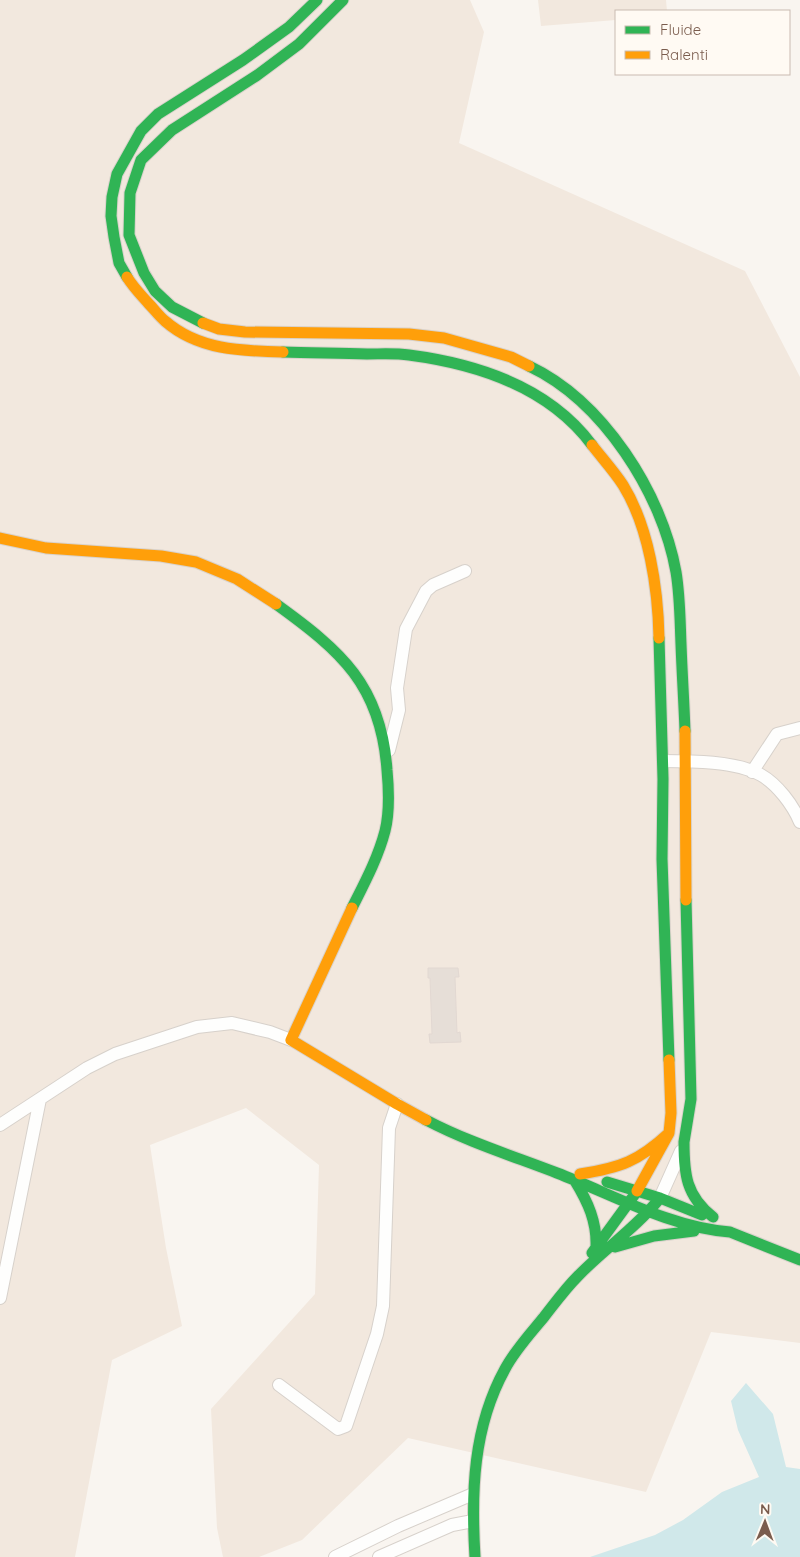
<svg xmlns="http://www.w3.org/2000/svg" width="800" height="1557" viewBox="0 0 800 1557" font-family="Quicksand,sans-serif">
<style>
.residential{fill:#f2e8de}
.water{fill:#d0e8ea}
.building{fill:#e6ded7;stroke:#e2d8d2}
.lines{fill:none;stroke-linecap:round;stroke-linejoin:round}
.street-casing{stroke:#d7d1cb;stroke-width:14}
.fast-casing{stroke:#d9d2cb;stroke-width:13}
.slow-casing{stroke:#d9d2cb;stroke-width:13}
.street{stroke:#fefefd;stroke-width:12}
.fast{stroke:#30b455;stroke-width:11}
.slow{stroke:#ff9f0a;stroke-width:11}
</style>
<rect width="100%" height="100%" fill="#f9f5f0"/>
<path class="residential" d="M0,0H470L484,32L459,143L745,271L800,377V1343L711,1332L646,1492L408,1438L302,1540L259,1557H223L217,1528L211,1409L315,1294L319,1165L246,1108L150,1145L166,1248L182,1326L112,1360L75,1557H0Z
M538,0H666L667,11H616V20L541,26Z"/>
<path class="water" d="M746,1383L773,1414L786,1467L800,1469V1557H590L655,1535L683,1520L722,1492L759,1477L738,1430L731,1401Z"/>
<path class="building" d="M428,968H458L459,977H455L457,1033L460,1032L461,1042L430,1043L429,1034H432L430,978H428Z"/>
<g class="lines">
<defs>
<path id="street" d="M389,750L399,710L397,688L406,629L426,591L433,585L465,571
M663,761C691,761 736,761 761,775C777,784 793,805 800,822
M752,772L777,734L800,728
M0,1125L87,1068L115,1054L197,1027L232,1023L270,1032L291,1040
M660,1198L681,1151
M0,1298L40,1099
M279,1385L338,1429L346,1426L377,1334L383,1306L389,1128L397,1104
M335,1557L398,1526L473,1494
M379,1557L452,1525L473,1521"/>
<path id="fast" d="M127,277L119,263L114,237L111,216L112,197L117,174L141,131L158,114L243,60L289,27L317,0
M203,323L172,307L155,291L144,273L129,235L130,193L141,160L172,130L256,76L299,44L343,0
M283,352C311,353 339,353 367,354C381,354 395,353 409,355C478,364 549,387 592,445
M529,366C603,401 662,493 676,572C680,596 680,620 681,644C682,673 684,702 685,731
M276,604C341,651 381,685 387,770C389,791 390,811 385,831C378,858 364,884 352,908
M659,638L663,779L662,859L669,1060
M426,1120C468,1142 513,1156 557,1173C614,1195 669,1227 730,1232
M684,1142L691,1099L686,900
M684,1142C684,1174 686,1196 713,1217
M575,1181C588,1202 597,1222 596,1247
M607,1182L660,1198L702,1215
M730,1232L800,1260
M615,1247L654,1236L694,1231
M592,1253L635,1194
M475,1557C471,1492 473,1427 505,1369C515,1350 530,1334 544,1317C555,1303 565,1289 578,1276C604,1249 636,1228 660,1198"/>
<path id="slow" d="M127,277C133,287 141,295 149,304C154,309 159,316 165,321C198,350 241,351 283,352
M203,323L219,329L245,332L409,334L444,338L511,357L529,366
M592,445C602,458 614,471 623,485C649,527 658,588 659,638
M0,538L46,548L161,556L196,562L237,579L276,604
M685,731L686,900
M352,908L291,1040L397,1104L426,1120
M580,1174C620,1168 639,1161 669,1133
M637,1191L669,1133L671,1113L669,1060"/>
</defs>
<use href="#street" class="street-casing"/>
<use href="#fast" class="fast-casing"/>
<use href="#slow" class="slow-casing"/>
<use href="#street" class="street"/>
<use href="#fast" class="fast"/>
<use href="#slow" class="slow"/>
</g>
<rect x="615" y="10" width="175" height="65" fill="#fffaf3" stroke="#cabbb1"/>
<rect x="625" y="26" width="25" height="8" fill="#30b455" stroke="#cabbb1"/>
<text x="660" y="35" font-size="15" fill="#7a5c4d">Fluide</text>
<rect x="625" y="51" width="25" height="8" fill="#ff9f0a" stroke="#cabbb1"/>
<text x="660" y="60" font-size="15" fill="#7a5c4d">Ralenti</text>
<g transform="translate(765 1522) rotate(1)" stroke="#fffaf3" stroke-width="4" paint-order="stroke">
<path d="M0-4L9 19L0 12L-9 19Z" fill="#7a5c4d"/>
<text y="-8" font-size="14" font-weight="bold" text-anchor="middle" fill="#7a5c4d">N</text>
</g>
</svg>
